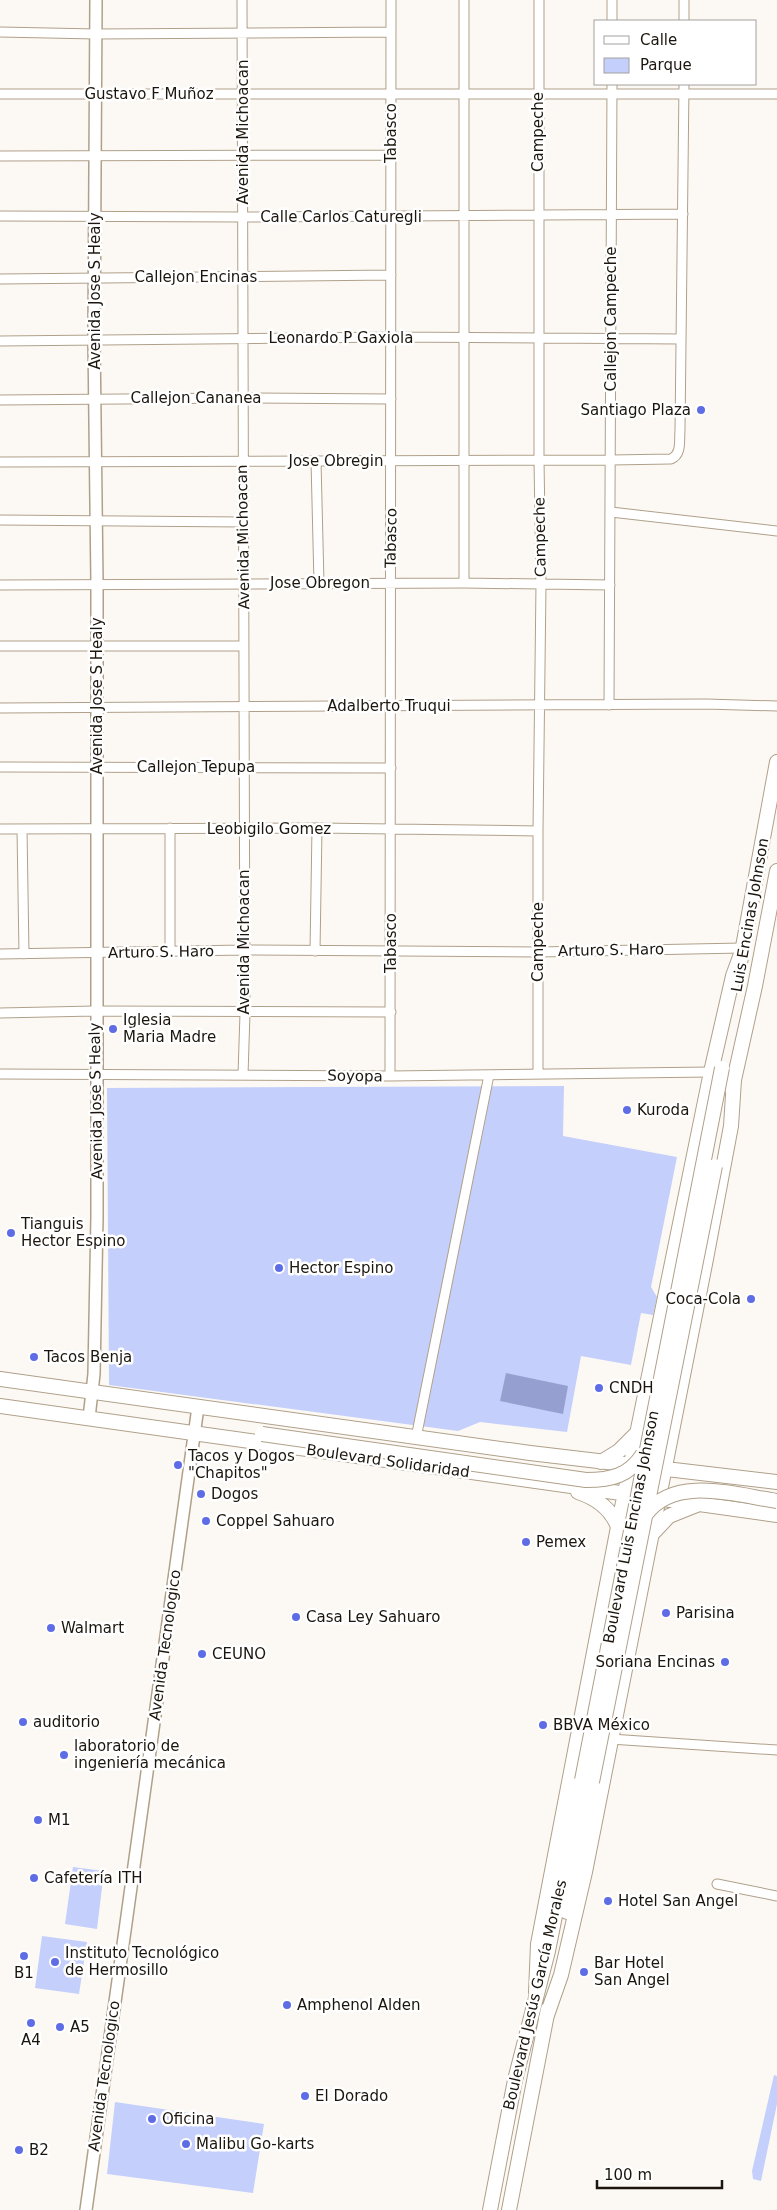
<svg xmlns="http://www.w3.org/2000/svg" width="777" height="2210" viewBox="0 0 777 2210" font-family="'DejaVu Sans',sans-serif">
<style>
.green{fill:#c4cffb}
.water{fill:#95a0d1}
.lines{fill:none;stroke-linecap:round;stroke-linejoin:round}
.minor-casing{stroke:#b0a08a;stroke-width:11}
.tertiary-casing{stroke:#b0a08a;stroke-width:14}
.primary-casing{stroke:#b0a08a;stroke-width:16}
.minor{stroke:#fff;stroke-width:9}
.tertiary{stroke:#fff;stroke-width:11}
.primary{stroke:#fff;stroke-width:14}
.primary-bridge-casing{stroke:#b0a08a;stroke-width:16;stroke-linecap:butt}
.primary-bridge{stroke:#fff;stroke-width:14}
.poi-dot{fill:#5e6de5;stroke:#fff;stroke-width:2}
.labels{text-anchor:middle;stroke-width:5;stroke-linejoin:round;paint-order:stroke}
.street-label{font-size:15px;fill:#1b150d;stroke:#fff}
.poi-label{font-size:15px;fill:#1b150d;stroke:#fff;text-anchor:start}
</style>
<rect width="100%" height="100%" fill="#fcf9f4"/>
<path class="green" d="M564,1086L563,1136L677,1157L651,1287L657,1297L653,1315L641,1313L631,1365L581,1356L567,1432L480,1422L458,1431L109,1385L107,1088Z
M73,1867L104,1871L97,1929L65,1924Z
M42,1936L87,1942L79,1994L35,1988Z
M774,2075L777,2076V2104L761,2181L753,2179L752,2171Z
M115,2102L264,2124L253,2193L107,2174Z"/>
<path class="water" d="M506,1373L568,1386L563,1414L500,1401Z"/>
<g class="lines">
<defs>
<path id="minor" d="M242,0L245,1013L243,1075
M612,0V21
M684,21V0
M0,32L96,34L391,32
M0,94H777
M0,156L391,155
M0,216L243,217L683,214
M0,279L391,275
M0,341L391,337L681,339
M0,400L242,398L391,399
M316,461L319,583
M0,462L611,460L671,459C682,454 679,441 680,430L684,84
M611,512L777,531
M0,520L243,522
M464,583V0
M0,585L464,583L610,585
M0,646H244
M609,705L612,84
M0,708L706,704L777,706
M0,767L391,768
M0,829L317,828L538,831
M22,829L24,954
M170,951V828
M315,951L317,828
M0,954L244,950L538,952L742,948
M0,1013L95,1011L391,1012
M0,1074L390,1076L711,1072
M538,1074V831L541,584L539,460V0
M390,1076L391,0
M416,1438L489,1075
M610,1739L777,1750
M717,1884L777,1896"/>
<path id="tertiary" d="M89,1418L94,1374L97,1217V584L94,340L96,0
M86,2210L198,1407"/>
<path id="primary" d="M740,963L777,762
M732,1089L755,986L777,871
M0,1379L530,1453L777,1482
M0,1406L777,1515
M601,1462L619,1451L636,1434
M618,1527L711,1072L733,976L741,954
M653,1533L669,1516L699,1504
M567,1912L592,1782
M536,1992L538,1944L618,1527C611,1508 596,1498 578,1492
M546,2018L561,1975L585,1872L706,1259L731,1126L734,1080
M490,2210L515,2080L548,1951L582,1780
M509,2210L548,2009"/>
</defs>
<use href="#minor" class="minor-casing"/>
<use href="#tertiary" class="tertiary-casing"/>
<use href="#primary" class="primary-casing"/>
<use href="#minor" class="minor"/>
<use href="#tertiary" class="tertiary"/>
<use href="#primary" class="primary"/>
<defs>
<path id="primary-bridge" d="M262,1434L586,1480C611,1480 629,1476 643,1454
M646,1514C675,1475 736,1495 777,1501
M582,1780L722,1068
M592,1782L715,1166"/>
</defs>
<use href="#primary-bridge" class="primary-bridge-casing"/>
<use href="#primary-bridge" class="primary-bridge"/>
</g>
<g class="poi-dot">
<circle cx="701" cy="410" r="5"/>
<circle cx="113" cy="1029" r="5"/>
<circle cx="627" cy="1110" r="5"/>
<circle cx="11" cy="1233" r="5"/>
<circle cx="279" cy="1268" r="5"/>
<circle cx="751" cy="1299" r="5"/>
<circle cx="34" cy="1357" r="5"/>
<circle cx="599" cy="1388" r="5"/>
<circle cx="178" cy="1465" r="5"/>
<circle cx="201" cy="1494" r="5"/>
<circle cx="206" cy="1521" r="5"/>
<circle cx="526" cy="1542" r="5"/>
<circle cx="666" cy="1613" r="5"/>
<circle cx="296" cy="1617" r="5"/>
<circle cx="51" cy="1628" r="5"/>
<circle cx="202" cy="1654" r="5"/>
<circle cx="725" cy="1662" r="5"/>
<circle cx="23" cy="1722" r="5"/>
<circle cx="543" cy="1725" r="5"/>
<circle cx="64" cy="1755" r="5"/>
<circle cx="38" cy="1820" r="5"/>
<circle cx="34" cy="1878" r="5"/>
<circle cx="608" cy="1901" r="5"/>
<circle cx="24" cy="1956" r="5"/>
<circle cx="55" cy="1962" r="5"/>
<circle cx="584" cy="1972" r="5"/>
<circle cx="287" cy="2005" r="5"/>
<circle cx="31" cy="2023" r="5"/>
<circle cx="60" cy="2027" r="5"/>
<circle cx="305" cy="2096" r="5"/>
<circle cx="152" cy="2119" r="5"/>
<circle cx="186" cy="2144" r="5"/>
<circle cx="19" cy="2150" r="5"/>
</g>
<g class="labels">
<g class="street-label">
<text x="149" y="99">Gustavo F Muñoz</text>
<text transform="translate(243 132) rotate(-90)" y="5">Avenida Michoacan</text>
<text transform="translate(538 132) rotate(-90)" y="5">Campeche</text>
<text transform="translate(391 133) rotate(-90)" y="5">Tabasco</text>
<text x="341" y="222">Calle Carlos Caturegli</text>
<text x="196" y="282">Callejon Encinas</text>
<text transform="translate(95 291) rotate(-90)" y="5">Avenida Jose S Healy</text>
<text transform="translate(611 319) rotate(-90)" y="5">Callejon Campeche</text>
<text x="341" y="343">Leonardo P Gaxiola</text>
<text x="196" y="403">Callejon Cananea</text>
<text x="336" y="466">Jose Obregin</text>
<text transform="translate(243 537) rotate(-91)" y="5">Avenida Michoacan</text>
<text transform="translate(540 537) rotate(-91)" y="5">Campeche</text>
<text transform="translate(391 538) rotate(-89)" y="5">Tabasco</text>
<text x="320" y="588">Jose Obregon</text>
<text transform="translate(97 696) rotate(-90)" y="5">Avenida Jose S Healy</text>
<text x="389" y="711">Adalberto Truqui</text>
<text x="196" y="772">Callejon Tepupa</text>
<text x="269" y="834">Leobigilo Gomez</text>
<text transform="translate(750 915) rotate(-80)" y="5">Luis Encinas Johnson</text>
<text transform="translate(244 942) rotate(-90)" y="5">Avenida Michoacan</text>
<text transform="translate(538 942) rotate(-90)" y="5">Campeche</text>
<text transform="translate(391 943) rotate(-90)" y="5">Tabasco</text>
<text transform="translate(611 950) rotate(-1)" y="5">Arturo S. Haro</text>
<text transform="translate(161 952) rotate(-1)" y="5">Arturo S. Haro</text>
<text transform="translate(355 1076) rotate(1)" y="5">Soyopa</text>
<text transform="translate(96 1101) rotate(-91)" y="5">Avenida Jose S Healy</text>
<text transform="translate(388 1461) rotate(8)" y="5">Boulevard Solidaridad</text>
<text transform="translate(631 1527) rotate(-79)" y="5">Boulevard Luis Encinas Johnson</text>
<text transform="translate(165 1645) rotate(-82)" y="5">Avenida Tecnologico</text>
<text transform="translate(535 1995) rotate(-77)" y="5">Boulevard Jesús García Morales</text>
<text transform="translate(104 2076) rotate(-82)" y="5">Avenida Tecnologico</text>
</g>
<g class="poi-label">
<text x="691" y="415" text-anchor="end">Santiago Plaza</text>
<text x="123" y="1025">Iglesia<tspan x="123" dy="17">Maria Madre</tspan></text>
<text x="637" y="1115">Kuroda</text>
<text x="21" y="1229">Tianguis<tspan x="21" dy="17">Hector Espino</tspan></text>
<text x="289" y="1273">Hector Espino</text>
<text x="741" y="1304" text-anchor="end">Coca-Cola</text>
<text x="44" y="1362">Tacos Benja</text>
<text x="609" y="1393">CNDH</text>
<text x="188" y="1461">Tacos y Dogos<tspan x="188" dy="17">"Chapitos"</tspan></text>
<text x="211" y="1499">Dogos</text>
<text x="216" y="1526">Coppel Sahuaro</text>
<text x="536" y="1547">Pemex</text>
<text x="676" y="1618">Parisina</text>
<text x="306" y="1622">Casa Ley Sahuaro</text>
<text x="61" y="1633">Walmart</text>
<text x="212" y="1659">CEUNO</text>
<text x="715" y="1667" text-anchor="end">Soriana Encinas</text>
<text x="33" y="1727">auditorio</text>
<text x="553" y="1730">BBVA México</text>
<text x="74" y="1751">laboratorio de<tspan x="74" dy="17">ingeniería mecánica</tspan></text>
<text x="48" y="1825">M1</text>
<text x="44" y="1883">Cafetería ITH</text>
<text x="618" y="1906">Hotel San Angel</text>
<text x="65" y="1958">Instituto Tecnológico<tspan x="65" dy="17">de Hermosillo</tspan></text>
<text x="594" y="1968">Bar Hotel<tspan x="594" dy="17">San Angel</tspan></text>
<text x="24" y="1978" text-anchor="middle">B1</text>
<text x="297" y="2010">Amphenol Alden</text>
<text x="70" y="2032">A5</text>
<text x="31" y="2045" text-anchor="middle">A4</text>
<text x="315" y="2101">El Dorado</text>
<text x="162" y="2124">Oficina</text>
<text x="196" y="2149">Malibu Go-karts</text>
<text x="29" y="2155">B2</text>
</g>
</g>
<rect x="594" y="20" width="162" height="65" fill="#ffffff" stroke="#a4a19e"/>
<rect x="604" y="36" width="25" height="8" fill="#ffffff" stroke="#a4a19e"/>
<text x="640" y="45" font-size="15" fill="#1b150d">Calle</text>
<rect x="604" y="58" width="25" height="15" fill="#c4cffb" stroke="#a4a19e"/>
<text x="640" y="70" font-size="15" fill="#1b150d">Parque</text>
<path d="M597 2180v8h125v-8" fill="none" stroke="#1b150d" stroke-width="2.5"/>
<text x="604" y="2180" font-size="15" fill="#1b150d" stroke="#ffffff" stroke-width="4" paint-order="stroke">100 m</text>
</svg>
